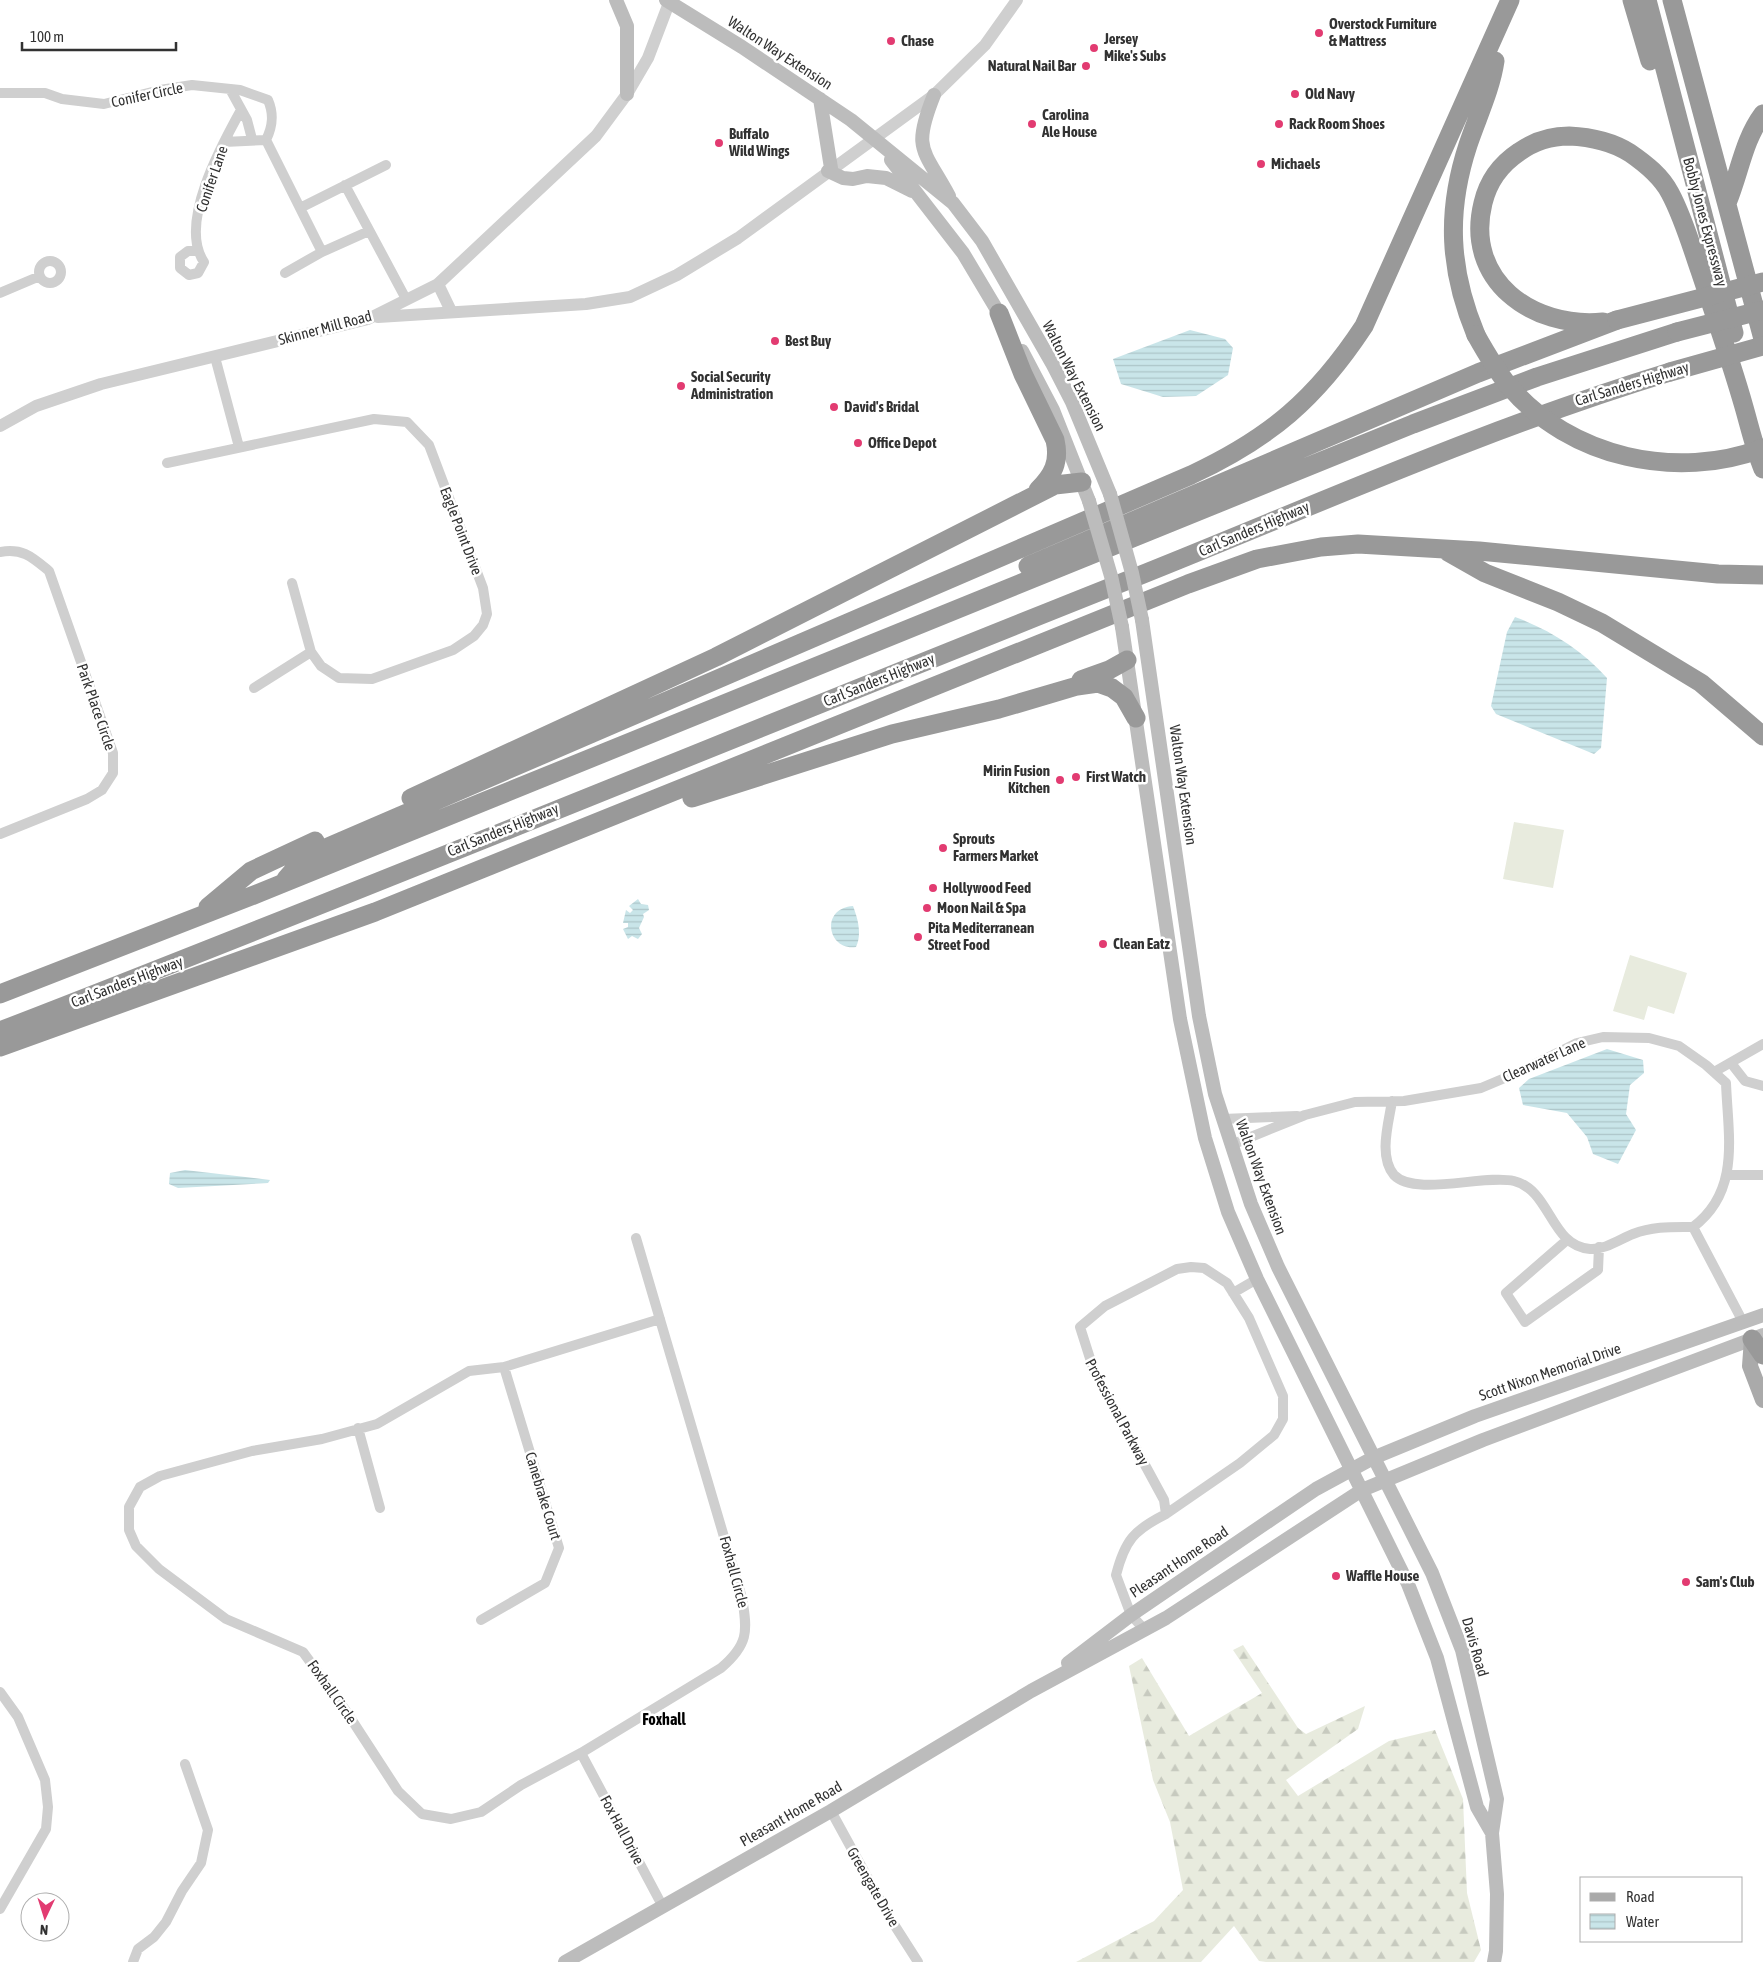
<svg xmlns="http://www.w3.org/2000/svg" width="1763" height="1962" viewBox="0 0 1763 1962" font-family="'Asap Condensed',sans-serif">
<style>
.grass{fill:#e8ebde}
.forest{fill:url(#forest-firs)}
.water{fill:url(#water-rules)}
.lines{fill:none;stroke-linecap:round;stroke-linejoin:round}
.minor{stroke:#cfcfcf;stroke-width:10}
.tertiary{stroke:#cfcfcf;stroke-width:12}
.secondary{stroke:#bcbcbc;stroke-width:14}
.primary{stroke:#aaa;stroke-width:16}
.motorway{stroke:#999;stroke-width:19}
.secondary-bridge{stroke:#bcbcbc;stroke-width:14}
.motorway-bridge{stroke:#999;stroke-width:19}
.poi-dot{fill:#e23b71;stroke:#fff;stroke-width:2}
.labels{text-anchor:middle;stroke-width:5;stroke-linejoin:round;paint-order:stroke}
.poi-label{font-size:15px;font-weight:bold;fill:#323232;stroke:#fff;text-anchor:start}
.street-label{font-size:15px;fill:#323232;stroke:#fff}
.neighbourhood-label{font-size:16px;font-weight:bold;fill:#000;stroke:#fff}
</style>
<defs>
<pattern id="forest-firs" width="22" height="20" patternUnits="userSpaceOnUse" patternTransform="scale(1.25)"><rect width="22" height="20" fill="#e8ebde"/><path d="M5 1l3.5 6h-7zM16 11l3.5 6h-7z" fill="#c7cabf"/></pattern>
<pattern id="water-rules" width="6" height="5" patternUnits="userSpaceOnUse" patternTransform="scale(1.25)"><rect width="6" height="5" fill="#c9e5e9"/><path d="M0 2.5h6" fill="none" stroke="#adc5c8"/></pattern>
</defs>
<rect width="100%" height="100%" fill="#fff"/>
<path class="grass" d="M1514,822L1564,830L1553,888L1503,879Z
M1630,955L1687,973L1674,1014L1648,1006L1644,1020L1613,1011Z"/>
<path class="forest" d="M1243,1645L1298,1728L1306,1734L1365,1706L1358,1729L1286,1780L1298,1796L1389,1741L1435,1730L1463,1799L1467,1893L1481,1950L1474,1962H1266L1259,1961L1234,1926L1201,1962H1076L1154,1921L1183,1890L1170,1822L1153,1780L1129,1666L1142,1658L1189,1736L1262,1693L1233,1650Z"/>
<path class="water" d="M1190,330L1225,339L1233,348L1228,375L1196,396L1163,397L1121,384L1113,359Z
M1515,617C1550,630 1582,650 1607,678L1601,748L1594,754L1496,714L1491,706L1507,632Z
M638,899L641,904L648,905L649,910L643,914L644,917L639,928L642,934L638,939L632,936L628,939L623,929L628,927V923H623L626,910L630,913L633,910L629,906Z
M853,906C858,919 862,934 856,947C827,951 820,908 853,906Z
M1607,1049L1643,1060L1644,1073L1630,1085L1626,1114L1636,1130L1618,1164L1593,1154L1587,1137L1567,1113L1523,1105L1519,1088L1529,1079Z
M185,1170L270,1180L268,1183L178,1188L169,1184L170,1173Z"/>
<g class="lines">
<path class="minor" d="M230,89L247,120L252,139
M0,93H45L62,99L104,104L160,90L192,85L240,90L268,100C274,114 273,126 266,140L224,142
M266,140L322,252
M345,185L406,299
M300,208L386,165
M196,251H188L180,257V268L189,275L198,273L204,262C178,224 221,146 241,110
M39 272a11 11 0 1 1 22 0a11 11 0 1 1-22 0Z
M285,273L322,252L369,231
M0,293L40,276
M215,357L239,447
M167,463L374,419L407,422L429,445L483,588L487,614L483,625L474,636L453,650L372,679L339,678L321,666L311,652L292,583
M0,552C23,548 32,557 49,571L113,753V773L102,790L87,799L0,834
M254,688L311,652
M1731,1063L1745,1081L1763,1086
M1714,1072L1763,1044
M1392,1101C1389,1122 1378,1156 1394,1175C1415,1197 1484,1174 1514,1181C1551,1190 1550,1246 1590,1249C1605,1250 1620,1239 1633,1234C1653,1226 1673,1227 1693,1227
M1223,1119L1297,1116
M1231,1145L1305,1115L1355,1102L1404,1101L1481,1088L1519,1072L1577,1043L1603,1037L1649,1038L1679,1046L1706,1065L1726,1083C1728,1136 1741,1191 1693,1227
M1726,1175H1763
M1693,1227L1743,1322
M636,1238L742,1598C748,1632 748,1645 721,1668L581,1753L521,1785L481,1812L451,1819L422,1814L398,1791L346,1711L303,1652L226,1619L159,1569L136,1546L129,1530V1507L140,1487L160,1476L252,1451L322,1439L377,1424L469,1371L504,1367L660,1319
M1567,1240L1506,1293L1525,1322L1598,1270L1599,1247
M1233,1293L1257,1279
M358,1428L380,1508
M481,1620L545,1583L559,1548L504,1367
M1144,1629L1131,1615L1116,1575C1125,1540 1134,1530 1166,1514L1164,1500L1094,1371L1080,1327L1105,1306L1177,1269L1191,1267L1204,1268L1227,1283L1249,1318L1283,1396V1419L1274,1435L1240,1463L1166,1514
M0,1692L18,1717L45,1780L48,1807L46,1829L0,1909
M581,1753L663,1907
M831,1811L888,1915L918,1962
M133,1962L138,1949L154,1937L166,1922L182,1891L201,1863L208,1830L185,1764"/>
<path class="tertiary" d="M438,284L451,311
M378,317L586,304L630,297L677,275L738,238L934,95L985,45L1017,0
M0,426L36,406L101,384L368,319L438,284L596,136L627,94L648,58L669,3"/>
<path class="secondary" d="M616,0L627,26V94
M666,0L742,47L851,120L953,203L982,241L1053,365L1072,402L1110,494
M934,95C912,150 923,148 949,196
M820,99L831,168
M891,160L963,253L1003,320
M828,171L843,178L853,179L867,176L886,178L912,191
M1022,351L1053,410L1089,501
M1142,620L1199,1016L1215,1094L1251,1204L1278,1267L1432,1573L1462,1650L1497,1799L1492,1833L1497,1894L1496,1951L1494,1962
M1122,627L1180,1019L1205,1138L1228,1212L1257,1279L1408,1584L1437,1658L1477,1807L1492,1833
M1068,1663L1131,1615L1257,1529L1316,1489L1373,1458L1475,1416L1763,1315
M565,1962L831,1811L1031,1691L1166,1618L1362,1490L1483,1440L1763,1335"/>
<path class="primary" d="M1752,1339L1750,1366L1763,1400"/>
<path class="motorway" d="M1632,0L1650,61
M1647,0L1734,333
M1672,0L1763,339
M1727,203C1740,172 1743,141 1763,114
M999,313L1023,374L1055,440C1060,462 1053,475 1038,490
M1603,322C1532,329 1464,280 1483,203C1488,182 1501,164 1519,152C1533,142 1551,136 1569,136C1591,137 1611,141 1630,153C1646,164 1661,176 1670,193C1683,217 1691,245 1700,271C1715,316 1731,361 1744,407C1750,428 1755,450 1763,469
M1476,335C1449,270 1446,212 1468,145C1477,118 1491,89 1495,61
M1448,552L1485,573L1558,602L1602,623L1701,683L1763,736
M1028,566L1478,373L1617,320
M1081,680L1109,670L1127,660
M411,798L716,657L1055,485L1082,482
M692,798L892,734L999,709L1077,686L1098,683L1112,688L1124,697L1136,718
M286,879L305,857L1191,475C1270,438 1316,399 1364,326L1510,0
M208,907L251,871L315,841
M0,994L259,893L1413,424L1537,377L1677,332
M0,1031C370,888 737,736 1106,589C1294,515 1477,431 1670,372
M0,1047L375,912L1188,584L1257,559L1321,547L1358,544L1479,551L1718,574L1763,575
M1752,1339L1763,1355"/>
<path class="secondary-bridge" d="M1110,494L1132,573L1142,620
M1089,501L1111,576L1122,627"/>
<path class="motorway-bridge" d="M1617,320L1763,282
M1677,332L1763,310
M1476,335C1486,353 1496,370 1509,386C1570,458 1677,481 1763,448
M1670,372L1763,346"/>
</g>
<g class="poi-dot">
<circle cx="1319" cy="33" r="5"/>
<circle cx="891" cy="41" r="5"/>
<circle cx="1094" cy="48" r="5"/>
<circle cx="1086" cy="66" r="5"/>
<circle cx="1295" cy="94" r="5"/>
<circle cx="1032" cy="124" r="5"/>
<circle cx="1279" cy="124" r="5"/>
<circle cx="719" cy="143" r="5"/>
<circle cx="1261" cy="164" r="5"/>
<circle cx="775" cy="341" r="5"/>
<circle cx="681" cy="386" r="5"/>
<circle cx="834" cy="407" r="5"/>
<circle cx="858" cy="443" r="5"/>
<circle cx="1076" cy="777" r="5"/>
<circle cx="1060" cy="780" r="5"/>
<circle cx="943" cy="848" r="5"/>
<circle cx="933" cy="888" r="5"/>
<circle cx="927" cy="908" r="5"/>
<circle cx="918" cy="937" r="5"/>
<circle cx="1103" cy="944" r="5"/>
<circle cx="1336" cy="1576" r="5"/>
<circle cx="1686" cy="1582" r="5"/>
</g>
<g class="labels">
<g class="poi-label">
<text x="1329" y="29">Overstock Furniture<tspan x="1329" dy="17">&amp; Mattress</tspan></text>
<text x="1104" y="44">Jersey<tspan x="1104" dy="17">Mike's Subs</tspan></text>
<text x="901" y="46">Chase</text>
<text x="1076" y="71" text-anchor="end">Natural Nail Bar</text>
<text x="1305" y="99">Old Navy</text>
<text x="1042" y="120">Carolina<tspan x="1042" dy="17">Ale House</tspan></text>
<text x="1289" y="129">Rack Room Shoes</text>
<text x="729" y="139">Buffalo<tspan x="729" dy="17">Wild Wings</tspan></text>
<text x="1271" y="169">Michaels</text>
<text x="785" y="346">Best Buy</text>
<text x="691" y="382">Social Security<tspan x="691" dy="17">Administration</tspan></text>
<text x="844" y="412">David's Bridal</text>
<text x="868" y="448">Office Depot</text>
<text x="1050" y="776" text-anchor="end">Mirin Fusion<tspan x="1050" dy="17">Kitchen</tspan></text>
<text x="1086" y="782">First Watch</text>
<text x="953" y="844">Sprouts<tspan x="953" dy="17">Farmers Market</tspan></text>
<text x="943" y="893">Hollywood Feed</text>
<text x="937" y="913">Moon Nail &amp; Spa</text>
<text x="928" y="933">Pita Mediterranean<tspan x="928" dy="17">Street Food</tspan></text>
<text x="1113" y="949">Clean Eatz</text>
<text x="1346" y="1581">Waffle House</text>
<text x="1696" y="1587">Sam's Club</text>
</g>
<g class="street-label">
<text transform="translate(780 53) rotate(33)" y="5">Walton Way Extension</text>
<text transform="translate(147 95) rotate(-12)" y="5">Conifer Circle</text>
<text transform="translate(212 179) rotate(-71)" y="5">Conifer Lane</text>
<text transform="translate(1705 222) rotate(75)" y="5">Bobby Jones Expressway</text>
<text transform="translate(325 328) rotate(-15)" y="5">Skinner Mill Road</text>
<text transform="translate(1074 376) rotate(63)" y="5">Walton Way Extension</text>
<text transform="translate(1632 384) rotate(-17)" y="5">Carl Sanders Highway</text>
<text transform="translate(1254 529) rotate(-23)" y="5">Carl Sanders Highway</text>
<text transform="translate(461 531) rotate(69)" y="5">Eagle Point Drive</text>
<text transform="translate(879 680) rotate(-22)" y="5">Carl Sanders Highway</text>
<text transform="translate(96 707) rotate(71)" y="5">Park Place Circle</text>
<text transform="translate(1183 785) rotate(82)" y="5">Walton Way Extension</text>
<text transform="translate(503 830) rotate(-22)" y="5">Carl Sanders Highway</text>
<text transform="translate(127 982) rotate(-21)" y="5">Carl Sanders Highway</text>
<text transform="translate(1544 1060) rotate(-24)" y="5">Clearwater Lane</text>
<text transform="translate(1261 1177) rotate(70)" y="5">Walton Way Extension</text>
<text transform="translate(1550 1372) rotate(-19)" y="5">Scott Nixon Memorial Drive</text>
<text transform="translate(1117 1412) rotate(62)" y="5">Professional Parkway</text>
<text transform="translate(543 1496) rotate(73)" y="5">Canebrake Court</text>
<text transform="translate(1179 1562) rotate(-34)" y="5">Pleasant Home Road</text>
<text transform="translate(734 1572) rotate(75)" y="5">Foxhall Circle</text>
<text transform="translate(1475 1647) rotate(74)" y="5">Davis Road</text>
<text transform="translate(332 1692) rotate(55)" y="5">Foxhall Circle</text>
<text transform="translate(791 1814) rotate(-30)" y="5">Pleasant Home Road</text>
<text transform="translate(622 1830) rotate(62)" y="5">Fox Hall Drive</text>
<text transform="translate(873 1887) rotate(60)" y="5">Greengate Drive</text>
</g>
<g class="neighbourhood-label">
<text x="664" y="1725">Foxhall</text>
</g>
</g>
<rect x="1580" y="1877" width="162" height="65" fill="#ffffff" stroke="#adadad"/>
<rect x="1590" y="1893" width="25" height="8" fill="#aaaaaa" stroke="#adadad"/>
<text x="1626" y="1902" font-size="15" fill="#323232">Road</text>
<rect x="1590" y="1914" width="25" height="15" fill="url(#water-rules)" stroke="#adadad"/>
<text x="1626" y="1927" font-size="15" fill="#323232">Water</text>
<g transform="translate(45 1917) rotate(184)"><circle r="24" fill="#ffffff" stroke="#adadad"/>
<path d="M0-4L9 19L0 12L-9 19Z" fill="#e23b71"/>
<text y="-8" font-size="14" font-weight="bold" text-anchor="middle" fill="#323232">N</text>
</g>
<path d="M22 42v8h154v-8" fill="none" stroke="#323232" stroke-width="2.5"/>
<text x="30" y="42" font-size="15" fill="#323232" stroke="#ffffff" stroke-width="4" paint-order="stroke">100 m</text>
</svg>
